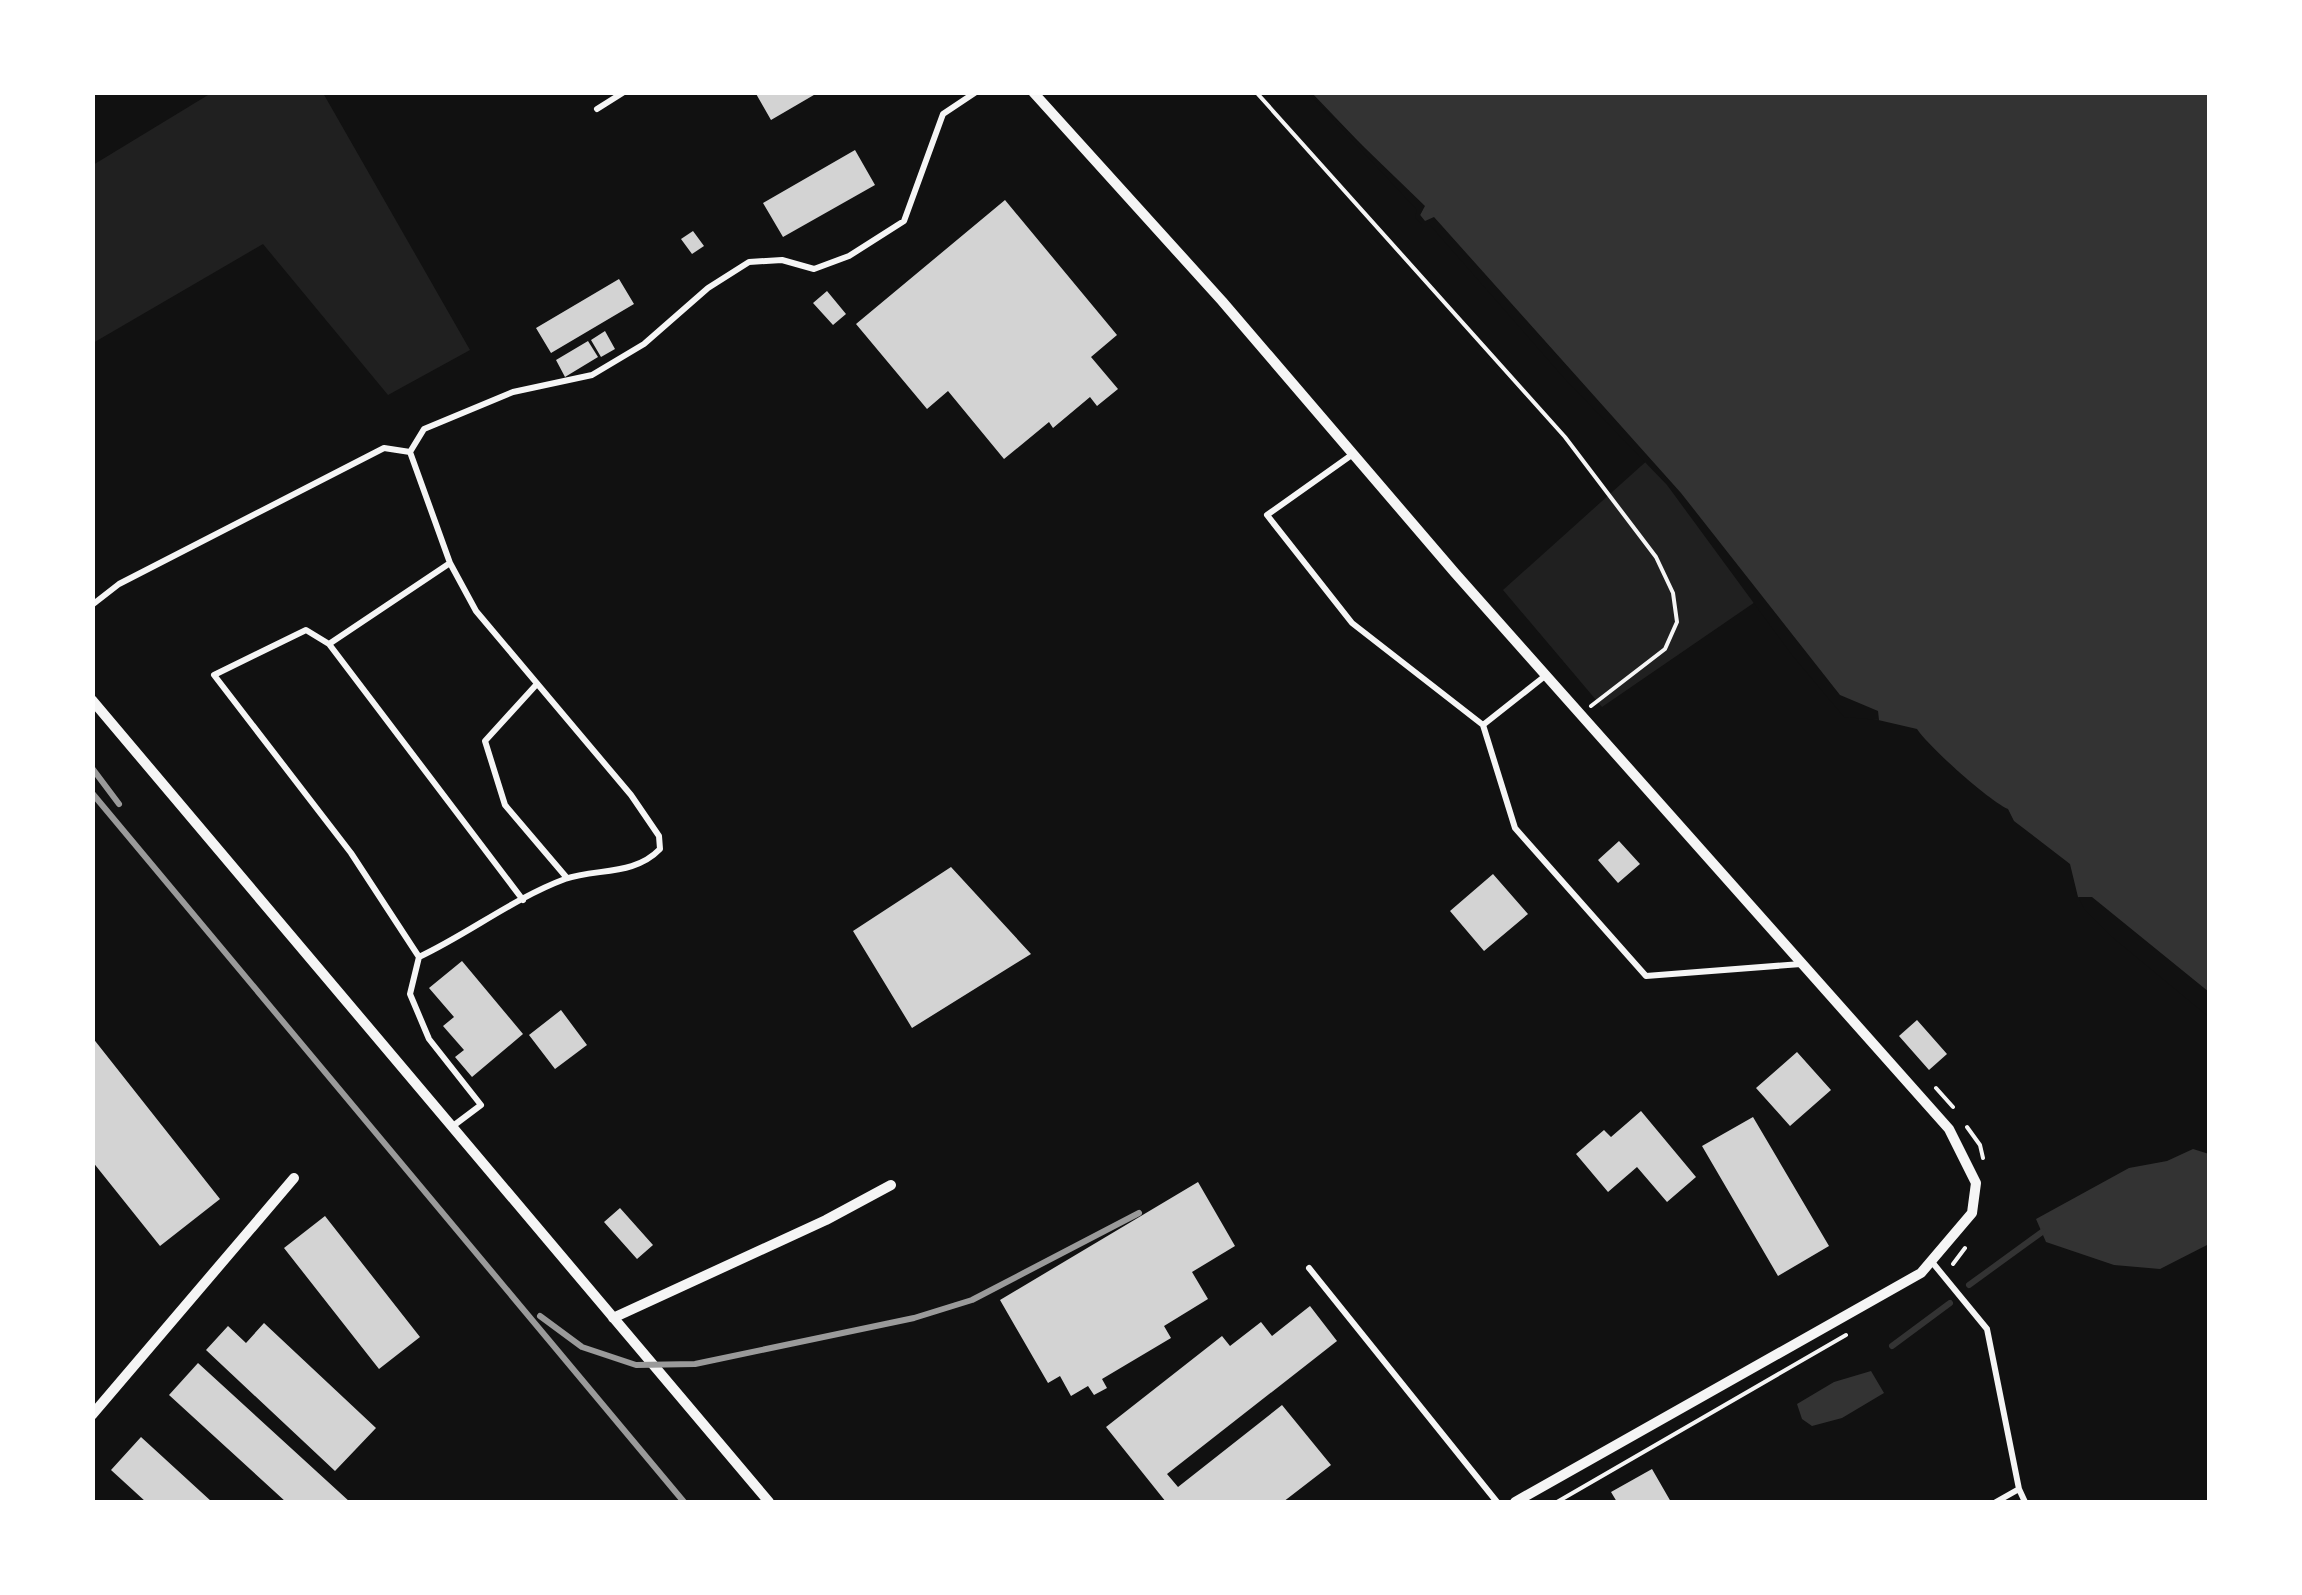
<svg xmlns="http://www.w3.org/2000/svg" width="2302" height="1595" viewBox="0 0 2302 1595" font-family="'Sofia Sans Condensed',sans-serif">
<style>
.green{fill:#202020}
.water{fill:#333}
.pier{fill:#111}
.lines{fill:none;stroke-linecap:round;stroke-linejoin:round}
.stream{stroke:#333;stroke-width:6}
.building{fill:#d3d3d3}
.path{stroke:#f5f5f5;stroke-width:4}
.service{stroke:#f5f5f5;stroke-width:6}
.minor{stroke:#f5f5f5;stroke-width:10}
.rail{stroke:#9a9a9a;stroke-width:6}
</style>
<rect width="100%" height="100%" fill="#111"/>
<path class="green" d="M213,92L323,93L470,350L388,395L263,244L93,343V165Z
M1650,458L1758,600L1602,707L1503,590Z"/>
<path class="water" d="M1312,93H2209V1013L2078,897L2070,864L2014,821L2008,809C1989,801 1928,746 1917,729L1848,713L1670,482L1568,375L1432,219L1425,222L1420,215L1423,209Z
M2193,1149L2209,1154V1244L2160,1269L2114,1265L2046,1242L2036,1219L2129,1168L2167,1161Z
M1871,1371L1884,1393L1842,1418L1812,1426L1802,1419L1797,1404L1834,1382Z"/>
<path class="pier" d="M1307,92L1425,206L1420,215L1425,221L1434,217L1681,493L1840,695L1878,711L1879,720L1844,717L1792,655L1667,485L1564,378L1430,225H1422L1415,217L1417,210Z
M2078,897H2092L2209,992L2210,1018L2112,937L2085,910Z"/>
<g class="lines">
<path class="stream" d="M1969,1285L2042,1232
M1892,1346L1950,1303"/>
</g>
<path class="building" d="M755,92H819L771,120Z
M855,150L875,185L783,237L763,203Z
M1005,200L1117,335L1091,357L1118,389L1097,406L1090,397L1053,428L1049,422L1004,459L948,391L927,409L856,324Z
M693,231L704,246L692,254L681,239Z
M619,279L634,304L551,353L536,328Z
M827,291L846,314L833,325L813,303Z
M605,331L615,349L601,357L591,340Z
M588,341L598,357L565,377L556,360Z
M1619,841L1640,864L1618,883L1598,860Z
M951,867L1031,954L912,1028L853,931Z
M1493,874L1528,914L1484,951L1450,911Z
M462,961L523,1034L472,1077L455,1057L464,1050L443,1026L454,1017L429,988Z
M561,1010L587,1045L555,1069L529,1035Z
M1917,1020L1947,1054L1929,1070L1899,1036Z
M92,1037L220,1199L160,1246L92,1161Z
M1797,1052L1831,1090L1790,1126L1756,1088Z
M1641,1111L1696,1177L1667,1202L1637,1167L1608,1192L1576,1154L1604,1130L1611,1137Z
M1753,1117L1829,1246L1778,1276L1702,1146Z
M1198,1182L1235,1246L1192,1272L1208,1299L1164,1326L1171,1338L1102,1379L1107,1388L1094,1395L1088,1386L1071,1396L1060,1376L1048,1383L1000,1300Z
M620,1208L653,1245L637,1259L604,1222Z
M325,1216L420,1337L379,1369L284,1248Z
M1310,1306L1337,1341L1167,1474L1178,1487L1282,1405L1331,1465L1283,1502H1166L1106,1427L1222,1336L1230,1346L1261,1322L1272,1336Z
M264,1323L376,1428L335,1471L206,1350L228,1326L246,1343Z
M198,1363L350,1502H286L169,1395Z
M141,1437L212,1502H146L111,1470Z
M1652,1469L1671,1502H1617L1611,1492Z"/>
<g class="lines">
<path class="path" d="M1256,92L1565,437L1656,557L1673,593L1677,622L1665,649L1591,706
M1936,1088L1953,1107
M1967,1127L1980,1145L1983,1158
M1953,1264L1965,1248
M1557,1502L1846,1335"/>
<path class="service" d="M597,109L624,92
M1353,454L1267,515L1352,623L1483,725L1515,828L1646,976L1801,964
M450,563L329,644L523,900
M92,605L119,584L384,448L410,452
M329,644L306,630L214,675L351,853L419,957
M536,685L485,741L505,805L567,878
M1483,725L1545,676
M453,1126L481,1105L429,1039L410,994L419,957C468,934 514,898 565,879C597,868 634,876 660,849L659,836L631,795L476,611L450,563L410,452L424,429L513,392L592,375L644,344L708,288L749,262L782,260L814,269L849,256L904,221L943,114L976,92
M1932,1262L1987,1329L2019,1489L1996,1502
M1309,1268L1497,1502
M2019,1489L2025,1502"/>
<path class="minor" d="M1033,92L1222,301L1455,573L1949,1129L1976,1183L1972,1213L1921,1273L1515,1502
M92,700L769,1502
M613,1318L826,1220L891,1185
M92,1415L294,1178"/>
<path class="rail" d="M92,768L119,804
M92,793L684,1502
M540,1316L582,1347L636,1365L695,1364L914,1318L972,1300L1139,1213"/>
</g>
<rect width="2302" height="1595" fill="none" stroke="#ffffff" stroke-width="190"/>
</svg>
